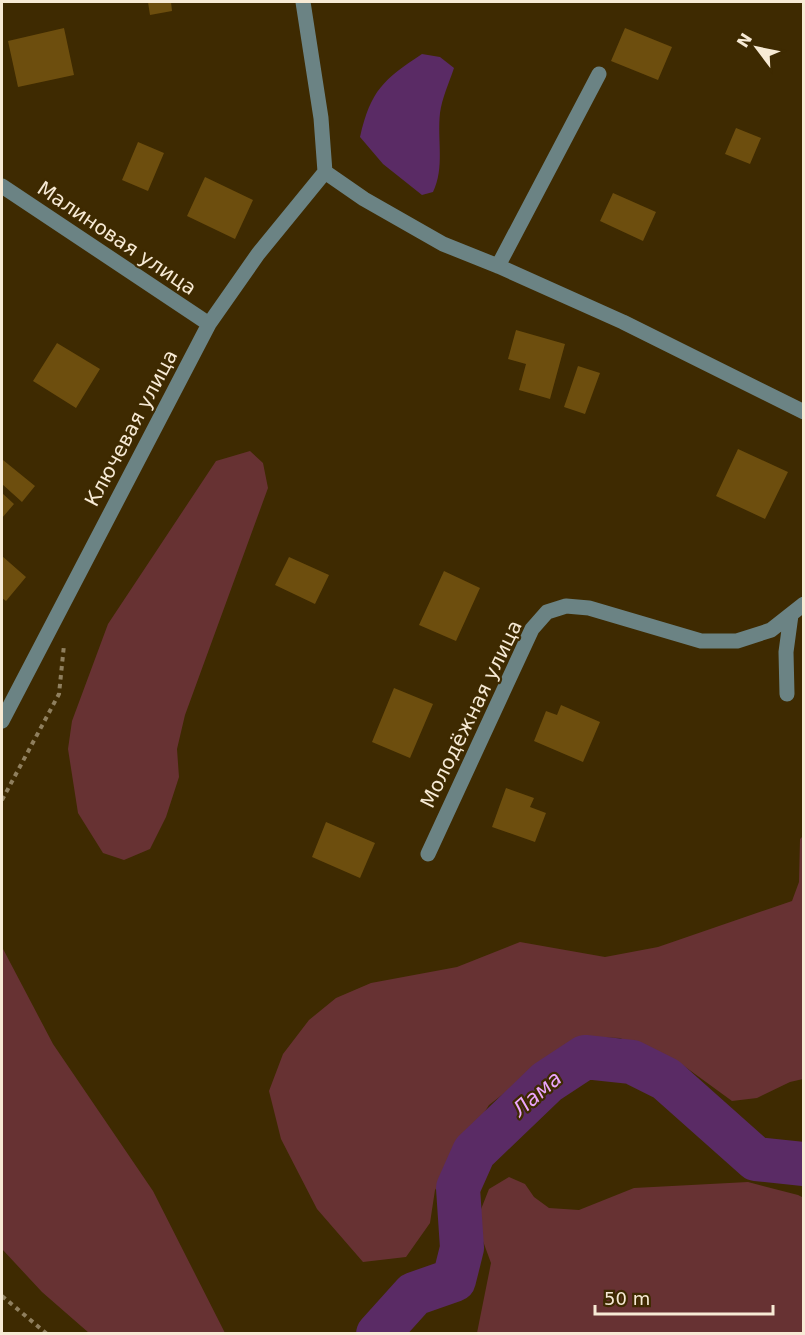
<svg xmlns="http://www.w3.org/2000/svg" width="805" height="1335" viewBox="0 0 805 1335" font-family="'DejaVu Sans',sans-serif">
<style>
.green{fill:#673233}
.water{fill:#5a2b65}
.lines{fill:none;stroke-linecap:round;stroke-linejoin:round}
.river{stroke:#5a2b65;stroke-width:44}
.building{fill:#6d4e0e}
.path{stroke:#8f7f5e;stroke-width:4;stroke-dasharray:4.5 4.5;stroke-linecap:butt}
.minor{stroke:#6b8384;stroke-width:15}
.labels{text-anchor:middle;stroke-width:4.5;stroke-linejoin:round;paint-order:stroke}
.street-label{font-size:20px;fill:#f7ead5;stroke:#3e2a01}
.water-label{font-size:21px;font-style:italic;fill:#eba6fc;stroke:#3e2a01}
</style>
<rect width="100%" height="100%" fill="#3e2a01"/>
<path class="green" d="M250,451L263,463L268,488L185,715L177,749L179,777L166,817L150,849L124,860L103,853L78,813L68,749L72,721L108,624L216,461Z
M803,836V1079L790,1082L757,1098L732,1101L684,1066L620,1038L593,1037L550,1058L489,1105L435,1190L430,1223L406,1257L363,1262L317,1209L281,1139L269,1091L283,1054L309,1020L336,998L371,983L457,967L520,942L605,957L658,947L792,901L799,882L800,839Z
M2,947L53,1044L153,1191L225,1333H89L42,1292L2,1249Z
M509,1177L525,1184L534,1197L549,1208L579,1210L634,1188L748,1182L798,1195L804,1198L803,1333H477L491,1263L476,1222L489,1189Z"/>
<path class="water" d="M422,54L440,57L454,68C449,83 442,98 440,113C437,140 445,168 433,192L422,195L383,164L360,137C371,90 383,80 422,54Z"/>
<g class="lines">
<path class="river" d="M378,1334L414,1294L454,1280L462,1248L458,1188L474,1152L547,1082L585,1057L632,1062L666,1079L756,1159L804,1164"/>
</g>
<path class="building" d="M148,2H171L172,11L150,15Z
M64,28L74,75L18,87L8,41Z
M625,28L672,47L658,80L611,61Z
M736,128L761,138L750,164L725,154Z
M138,142L164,153L148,191L122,180Z
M205,177L253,200L235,239L187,216Z
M613,193L656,212L643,241L600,221Z
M516,330L565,344L550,399L519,390L526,364L508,359Z
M57,343L100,369L76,408L33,381Z
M578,366L600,373L585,414L564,407Z
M738,449L788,472L765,519L716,496Z
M3,460L35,486L22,502L2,484Z
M2,493L14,504L2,518Z
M2,556L26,577L6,601L2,598Z
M289,557L329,575L315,604L275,585Z
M444,571L480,588L456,641L419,625Z
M394,688L433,704L410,758L372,742Z
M561,705L600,722L583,762L534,741L546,711L557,715Z
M506,788L534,798L530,807L546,813L535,842L492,827Z
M326,822L375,843L360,878L312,857Z"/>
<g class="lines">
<path class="path" d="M2,800L59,694L64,645
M2,1296L47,1334"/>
<path class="minor" d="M303,2L321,118L325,172
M325,172L364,199L443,244L498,266L623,322L804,412
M2,186L209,324
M498,266L599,74
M787,694L786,652L791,615
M2,721L209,324L258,254L325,172
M428,854L532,629L547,612L566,606L589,608L701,641H737L771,630L804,604"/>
</g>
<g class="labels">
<g class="street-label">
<text transform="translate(117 238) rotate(34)" y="7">Малиновая улица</text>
<text transform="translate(131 428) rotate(-62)" y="7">Ключевая улица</text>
<text transform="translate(471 714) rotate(-64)" y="7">Молодёжная улица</text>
</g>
<g class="water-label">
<text transform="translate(537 1094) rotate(-41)" y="7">Лама</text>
</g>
</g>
<rect width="805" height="1335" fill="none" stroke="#f7ead5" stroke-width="6"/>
<g transform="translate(757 48) rotate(302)" stroke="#3e2a01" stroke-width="4.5" paint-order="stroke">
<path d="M0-4.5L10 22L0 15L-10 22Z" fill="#f7ead5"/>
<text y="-9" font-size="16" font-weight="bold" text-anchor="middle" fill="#f7ead5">N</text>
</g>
<path d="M595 1305v9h178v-9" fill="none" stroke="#f7ead5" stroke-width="3"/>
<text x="604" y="1305" font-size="18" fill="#f7ead5" stroke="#3e2a01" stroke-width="4.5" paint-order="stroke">50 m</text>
</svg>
